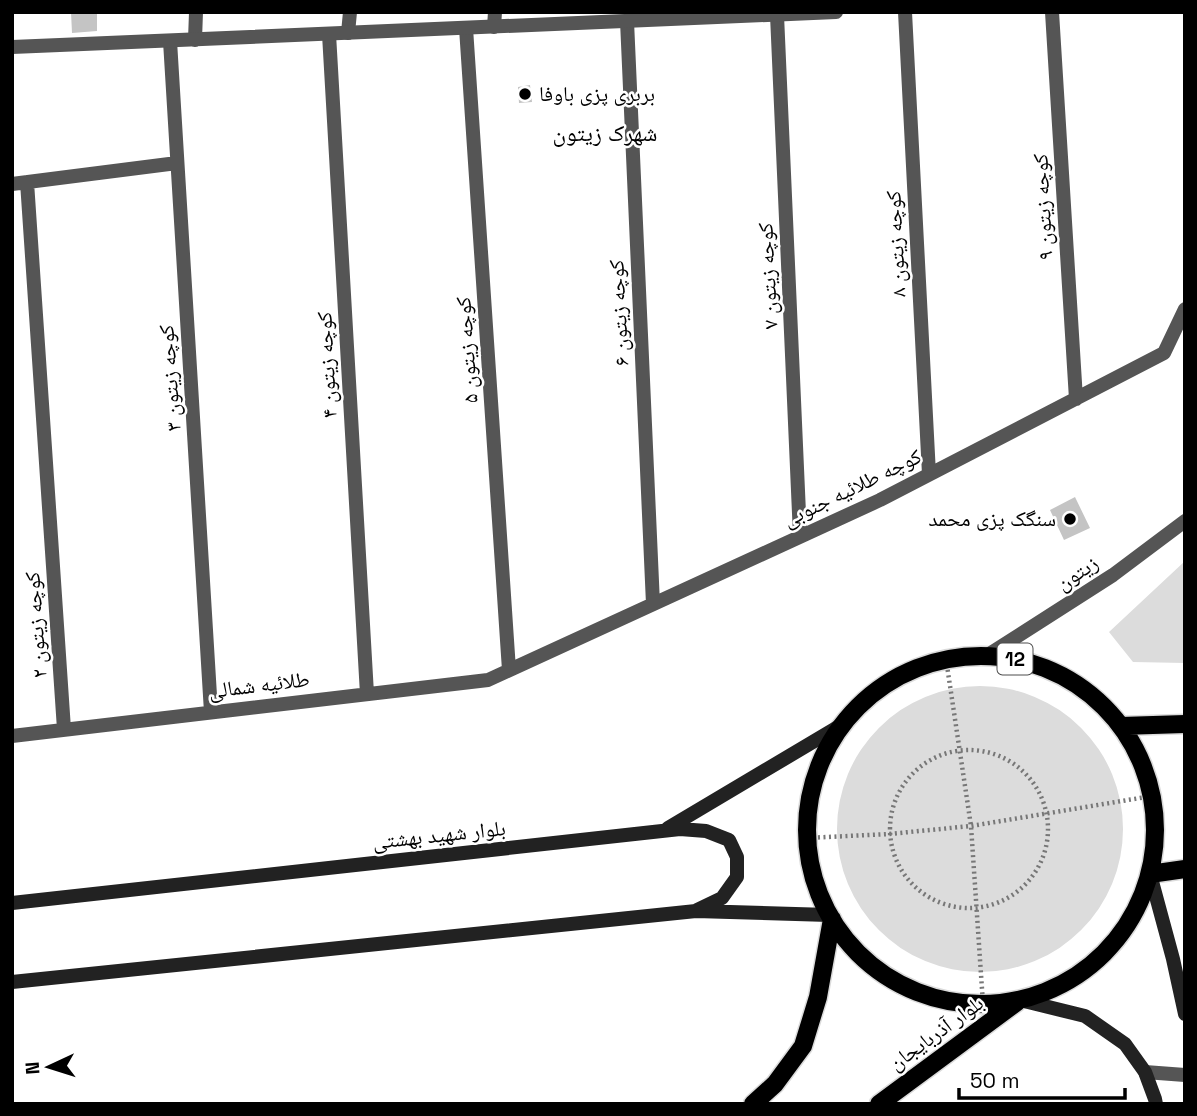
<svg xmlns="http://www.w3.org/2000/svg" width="1197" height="1116" viewBox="0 0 1197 1116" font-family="'Space Grotesk','Noto Naskh Arabic',sans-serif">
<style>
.green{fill:#dcdcdc}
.building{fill:#c4c4c4}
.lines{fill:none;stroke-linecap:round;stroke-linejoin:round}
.primary-casing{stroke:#dbdbdb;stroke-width:21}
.path{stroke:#777;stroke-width:4.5;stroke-dasharray:2 3.5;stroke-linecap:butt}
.minor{stroke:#555;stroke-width:14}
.tertiary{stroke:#555;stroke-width:14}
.secondary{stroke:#222;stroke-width:14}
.primary{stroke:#000;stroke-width:18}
.poi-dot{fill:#000;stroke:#fff;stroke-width:2.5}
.labels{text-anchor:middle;stroke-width:5;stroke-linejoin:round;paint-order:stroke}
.shield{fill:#fff;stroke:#4c4c4c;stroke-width:2}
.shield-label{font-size:19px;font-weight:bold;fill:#000}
.poi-label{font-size:21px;fill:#000;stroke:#fff;text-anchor:start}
.street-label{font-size:21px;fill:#000;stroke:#fff}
.neighbourhood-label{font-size:23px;fill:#000;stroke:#fff}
</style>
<rect width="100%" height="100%" fill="#fff"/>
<path class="green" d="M1185,561V663L1133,662L1109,632Z
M837 829a143 143 0 1 1 286 0a143 143 0 1 1-286 0Z"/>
<path class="building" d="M71,12H97V31L72,33Z
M530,85L532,102L519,103L518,87Z
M1075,497L1090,528L1064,540L1050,510Z"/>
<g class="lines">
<defs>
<path id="primary" d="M807 830a174 174 0 1 1 348 0a174 174 0 1 1-348 0Z
M1121,726L1185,724
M1150,874L1185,869
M753,1104L775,1084L803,1046L818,997L832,919
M879,1104L1017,1002"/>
</defs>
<use href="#primary" class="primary-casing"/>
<path class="path" d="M946,659L971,826L983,1004
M890 829a79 79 0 1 1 158 0a79 79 0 1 1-158 0Z
M807,838L889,834L971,826L1152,796"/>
<path class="minor" d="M905,12L929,474
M1052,12L1076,399
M777,15L800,536
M627,21L653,604
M494,27L495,12
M466,28L509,670
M348,33L350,12
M329,34L367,694
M195,40L196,12
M170,41L211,712
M27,182L64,729
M12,184L177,163
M12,736L488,680L880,500L1164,353L1185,309
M1145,1072L1185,1075"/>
<path class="tertiary" d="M12,47L836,12
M988,655L1113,575L1185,521"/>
<path class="secondary" d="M668,828L843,724
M1150,874L1173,959L1185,1014
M12,903L680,829L706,831L729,840L737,857V877L722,898L697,910
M12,982L696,911L829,915
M1020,1000L1085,1016L1125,1044L1145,1072L1155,1099L1156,1104"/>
<use href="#primary" class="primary"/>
</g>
<g class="poi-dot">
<circle cx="525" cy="94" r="7"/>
<circle cx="1070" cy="519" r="7"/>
</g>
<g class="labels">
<rect class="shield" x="997.5" y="643.5" width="35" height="31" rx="5"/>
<g class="shield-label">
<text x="1015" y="666">12</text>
</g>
<g class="poi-label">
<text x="539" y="101">بربری پزی باوفا</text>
<text x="1056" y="526" text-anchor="end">سنگک پزی محمد</text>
</g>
<g class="street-label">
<text transform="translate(1043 207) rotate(-93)" y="7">کوچه زیتون ۹</text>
<text transform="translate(896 244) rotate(-93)" y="7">کوچه زیتون ۸</text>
<text transform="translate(768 276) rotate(-93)" y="7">کوچه زیتون ۷</text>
<text transform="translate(619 313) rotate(-93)" y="7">کوچه زیتون ۶</text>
<text transform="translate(467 350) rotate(-94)" y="7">کوچه زیتون ۵</text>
<text transform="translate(327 365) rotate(-93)" y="7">کوچه زیتون ۴</text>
<text transform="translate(170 378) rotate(-94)" y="7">کوچه زیتون ۳</text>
<text transform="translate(852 488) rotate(-26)" y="7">کوچه طلائیه جنوبی</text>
<text transform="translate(1077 573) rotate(-33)" y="7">زيتون</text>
<text transform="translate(36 625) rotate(-94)" y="7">کوچه زیتون ۲</text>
<text transform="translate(259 685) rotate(-7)" y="7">طلائیه شمالی</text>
<text transform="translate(439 835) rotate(-6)" y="7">بلوار شهید بهشتی</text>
<text transform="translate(936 1033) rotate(-36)" y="7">بلوار آذربایجان</text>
</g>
<g class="neighbourhood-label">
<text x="605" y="141">شهرک زیتون</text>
</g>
</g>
<rect width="1197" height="1116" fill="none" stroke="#000000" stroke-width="28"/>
<g transform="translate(49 1067) rotate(266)" stroke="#ffffff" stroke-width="5" paint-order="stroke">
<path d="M0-5L12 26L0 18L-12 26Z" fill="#000000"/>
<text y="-10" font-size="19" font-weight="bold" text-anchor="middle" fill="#000000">N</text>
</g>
<path d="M959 1088v10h166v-10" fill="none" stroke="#000000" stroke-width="3.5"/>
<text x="970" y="1088" font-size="21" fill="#000000" stroke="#ffffff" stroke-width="5" paint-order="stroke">50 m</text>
</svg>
